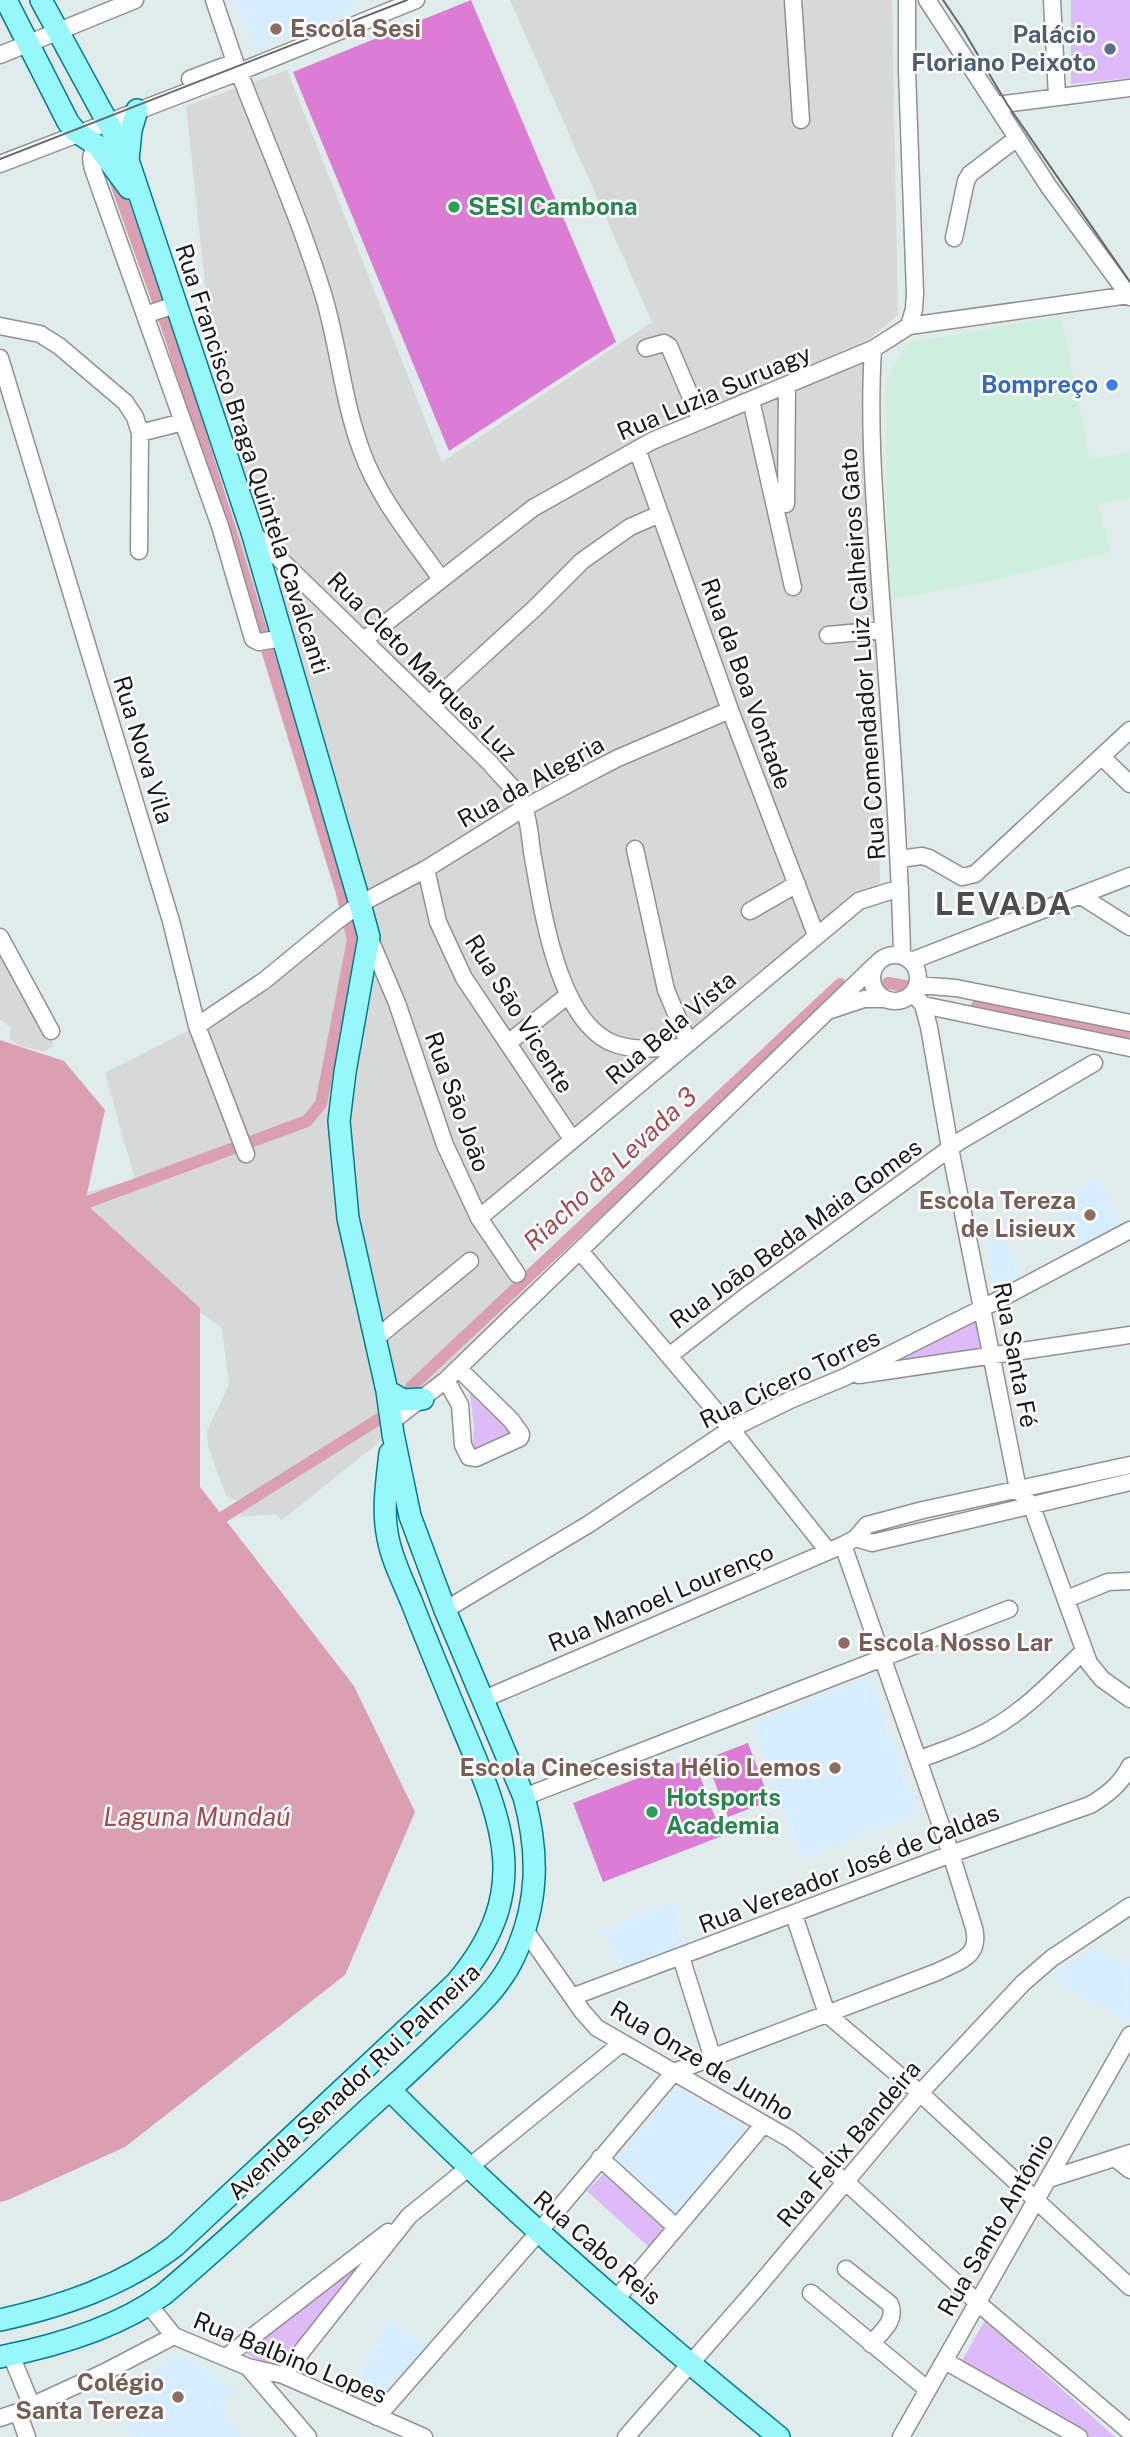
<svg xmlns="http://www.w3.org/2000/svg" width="1130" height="2437" viewBox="0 0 1130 2437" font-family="'Public Sans',sans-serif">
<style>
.residential{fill:#d7d9d8}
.commercial{fill:#ceeede}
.education{fill:#d6ecff}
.park{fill:#dcbbf8}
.pitch{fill:#dc7dd5}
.water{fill:#daa0b2}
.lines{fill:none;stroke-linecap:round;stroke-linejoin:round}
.canal{stroke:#daa0b2;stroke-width:12}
.minor-casing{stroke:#919191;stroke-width:19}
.major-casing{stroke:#027d8f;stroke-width:24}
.minor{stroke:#fff;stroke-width:16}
.major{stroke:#97f7fa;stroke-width:21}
.tram{stroke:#686868;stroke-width:2}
.education-dot{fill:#8d6e63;stroke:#fff;stroke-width:2.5}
.service-dot{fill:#5c6f8a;stroke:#fff;stroke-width:2.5}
.leisure-dot{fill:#2e9e5b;stroke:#fff;stroke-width:2.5}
.shop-dot{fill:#3f7fe0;stroke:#fff;stroke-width:2.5}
.labels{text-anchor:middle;stroke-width:5;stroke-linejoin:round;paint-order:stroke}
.education-label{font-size:24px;font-weight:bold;fill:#785e54;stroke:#fff;text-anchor:end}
.service-label{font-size:24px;font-weight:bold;fill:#4e5e75;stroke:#fff;text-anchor:end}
.leisure-label{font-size:24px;font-weight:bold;fill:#27864d;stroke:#fff;text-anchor:start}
.shop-label{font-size:24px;font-weight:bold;fill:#366cbe;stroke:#fff;text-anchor:end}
.street-label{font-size:24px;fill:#1a1a1a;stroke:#fff}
.water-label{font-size:26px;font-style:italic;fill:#a8494d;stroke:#fff}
.district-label{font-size:32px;font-weight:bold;letter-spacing:2px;fill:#4d4d4d;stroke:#fff}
</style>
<rect width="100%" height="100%" fill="#e0ebec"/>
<path class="residential" d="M510,0H892L898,315L868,340L880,883L691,1052L576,1150L480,1227L529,1294L393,1431L282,1520L275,1514L240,1517L243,1503L226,1496L208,1446L207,1431L229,1385L222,1328L136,1267L92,1216L83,1193L135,1180L105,1073L221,1014L348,914L231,528L186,106L287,70L442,462L652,322Z
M0,943L54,1045L44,1052L18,1045L10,1039L11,1028L0,1019Z"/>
<path class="commercial" d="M1061,316L1090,460L1130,452V498L1098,504L1110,552L983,582L889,600L885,382L907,343Z"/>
<path class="education" d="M235,0H352L356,10L255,48Z
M1097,1179L1124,1228L1084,1251L1056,1201Z
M1000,1228L1024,1282L995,1294L985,1232Z
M870,1677L917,1814L800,1858L753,1723Z
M672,1900L686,1949L624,1974L603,1932Z
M1093,1949L1130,1966L1129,2022L1057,1983L1055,1971Z
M677,2087L752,2133L677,2221L611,2166Z
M389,2320L429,2348L375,2411L349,2401L368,2357Z
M181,2354L236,2390L220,2404L241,2437H131L123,2431L136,2415L123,2388Z"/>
<path class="park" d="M1071,0H1130V78L1071,84Z
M978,1315L986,1354L870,1370Z
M468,1378L523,1434L472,1455L474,1427Z
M611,2166L677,2221L652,2250L587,2191Z
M377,2246L376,2254L277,2370L247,2354L250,2348Z
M985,2320L1115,2437H1081L958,2368Z"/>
<path class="pitch" d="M471,0L616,342L449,451L293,72Z
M748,1743L770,1801L728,1817L706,1759Z
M693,1757L722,1836L603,1882L573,1803Z"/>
<path class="water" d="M0,1040L64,1061L105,1110L85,1203L200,1308V1487L354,1686L415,1812L345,1975L125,2147L8,2200L0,2202Z"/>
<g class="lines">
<path class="canal" d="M888,983L911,987
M977,1006L1130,1038
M85,1203L307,1121L321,1104L353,940L342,893L170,335L116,183
M411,1387L840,984
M223,1517L379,1419"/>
<defs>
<path id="minor" d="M793,0L801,120
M907,0V71L915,294L914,309L909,326
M927,0L1049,187L1130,297
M1052,0L1057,96
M0,55L135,0
M239,72C268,147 301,221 324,297C339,348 343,402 362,452C379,499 413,539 441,579
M190,79L235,62L214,0
M996,105L1130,88
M98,146C90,154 90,158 93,169L220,526L253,639L259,642L283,638
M0,164L239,72L416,0
M954,238L966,181L970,174L1017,138
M145,315L175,305
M0,326L40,334L59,346L125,402L135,417L140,433L139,551
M646,348L664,343L669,346L701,421
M873,349C868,428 875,505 880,583C889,707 899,831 902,955
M0,358L171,921L197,1026L246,1154
M751,400L793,587
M140,433L183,422
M637,449L730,710L816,935
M786,504L787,386
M254,534L490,763C500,776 517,789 523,805C529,819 530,837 532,852C542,906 557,1027 618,1045C637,1051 661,1048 682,1047
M828,635L883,630
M364,640L533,508L652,441L873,349L909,326L1130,295
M430,704L535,608L582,561L630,527L660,514
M1102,757L1130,784
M635,849L666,990L688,1042
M899,859L922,856L929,858L962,877L975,874L1130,730
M426,869L438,922L464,978L572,1139
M1081,896L1130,927
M750,911L797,884
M0,937L51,1031
M369,937L397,1003L445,1145L479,1218L517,1274
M872 978a23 23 0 1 1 46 0a23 23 0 1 1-46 0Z
M911,961L1130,876
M917,985L956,988L1130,1023
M913,993L923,1005L929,1027L950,1148L1018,1489L1032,1507L1089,1663L1102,1679L1130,1699
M923,1005L1130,1048
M831,1010L864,999H885
M197,1026L265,980L338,920L360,904L426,869L524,808L591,772L618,758L730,710
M508,1043L567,996
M479,1218L859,901L900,888
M580,1251L731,1429L828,1551
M375,1339L470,1261
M669,1356L745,1297L960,1141L1094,1063
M859,1375L1130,1335
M446,1380L460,1405L463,1445L469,1457L476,1458L520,1438L521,1434L511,1420L458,1368
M391,1422L446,1380L875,965
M856,1538L872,1543L1130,1482
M1067,1599L1108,1582L1130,1581
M445,1610L589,1524L731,1429L790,1400L845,1377L983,1308L1130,1230
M484,1699L843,1545L856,1538L867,1525L923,1510L1130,1465
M918,1760C943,1750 970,1742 993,1728C1028,1708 1055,1678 1084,1651
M524,1797L1009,1609
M794,1915L827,2014L920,2093L1130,2287
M525,1930L582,2011L597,2028L790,2139L846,2182L978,2303L1130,2432
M681,1957L713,2059
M572,1997L951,1854L1090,1805C1107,1795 1121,1784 1130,1766
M600,2158L676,2227
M1116,2159L1130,2170
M1049,2179L1130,2153
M846,2269L890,2304C897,2321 881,2332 871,2344
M811,2293L928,2390
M616,2299L764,2124
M149,2305L174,2336L248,2367L283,2375L424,2437
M11,2355L31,2404
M226,2357L388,2232
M945,2361L1079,2437
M248,2367L308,2437
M283,2375L409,2216L622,2043
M18,2412L27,2437
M377,2417L538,2233L674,2072L937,1972C959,1961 981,1957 974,1928L951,1854L843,1545
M0,2418L18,2412L103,2373L174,2336
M626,2437L755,2290L920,2093L1023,1983L1052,1958L1130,1906
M901,2437L1130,2035"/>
<path id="major" d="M6,0L68,122L75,131L98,146L129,188
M128,160L131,130L137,110
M387,1391L403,1400L423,1399
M390,2090C513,2214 644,2327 779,2437
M0,2320C63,2306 123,2286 175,2246L456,1983C533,1892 504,1825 462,1726C445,1685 428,1644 412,1603C403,1581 392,1560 388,1538C382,1510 387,1481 390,1453
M0,2357C55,2346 118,2328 164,2294C234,2235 301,2171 368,2109C393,2087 418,2064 442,2041C469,2015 498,1991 514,1957C539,1903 539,1853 524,1797L445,1610L410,1516L393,1434L387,1391L348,1218L339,1121L345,1072L369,937L360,904L252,532L128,160L41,0"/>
</defs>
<use href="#minor" class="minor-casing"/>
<use href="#major" class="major-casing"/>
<use href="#minor" class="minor"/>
<use href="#major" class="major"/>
<path class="tram" d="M943,0L962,28L1007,104L1130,282
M0,159L407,0"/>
</g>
<g class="education-dot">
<circle cx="276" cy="29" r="7"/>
<circle cx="1090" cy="1215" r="7"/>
<circle cx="844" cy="1643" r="7"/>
<circle cx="835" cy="1768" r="7"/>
<circle cx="178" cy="2397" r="7"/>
</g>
<circle class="service-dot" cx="1110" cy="49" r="7"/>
<g class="leisure-dot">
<circle cx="454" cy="207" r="7"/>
<circle cx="652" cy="1812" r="7"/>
</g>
<circle class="shop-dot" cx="1112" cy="385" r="7"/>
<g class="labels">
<g class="education-label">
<text x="290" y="37" text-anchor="start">Escola Sesi</text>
<text x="1076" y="1209">Escola Tereza<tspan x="1076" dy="28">de Lisieux</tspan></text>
<text x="858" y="1651" text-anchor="start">Escola Nosso Lar</text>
<text x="821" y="1776">Escola Cinecesista Hélio Lemos</text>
<text x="164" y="2391">Colégio<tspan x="164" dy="28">Santa Tereza</tspan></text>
</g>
<g class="service-label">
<text x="1096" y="43">Palácio<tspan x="1096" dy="28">Floriano Peixoto</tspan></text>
</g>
<g class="leisure-label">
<text x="468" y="215">SESI Cambona</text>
<text x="666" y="1806">Hotsports<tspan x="666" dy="28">Academia</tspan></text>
</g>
<g class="shop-label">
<text x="1098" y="393">Bompreço</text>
</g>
<g class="street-label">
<text transform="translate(714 393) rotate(-23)" y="8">Rua Luzia Suruagy</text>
<text transform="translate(252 459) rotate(72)" y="8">Rua Francisco Braga Quintela Cavalcanti</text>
<text transform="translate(863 654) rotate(-94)" y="8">Rua Comendador Luiz Calheiros Gato</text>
<text transform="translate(422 667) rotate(45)" y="8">Rua Cleto Marques Luz</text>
<text transform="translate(746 684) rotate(70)" y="8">Rua da Boa Vontade</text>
<text transform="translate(143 750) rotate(73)" y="8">Rua Nova Vila</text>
<text transform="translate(531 782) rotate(-29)" y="8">Rua da Alegria</text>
<text transform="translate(519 1014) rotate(58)" y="8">Rua São Vicente</text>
<text transform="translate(671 1028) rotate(-40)" y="8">Rua Bela Vista</text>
<text transform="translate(457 1102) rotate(70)" y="8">Rua São João</text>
<text transform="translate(796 1234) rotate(-36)" y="8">Rua João Beda Maia Gomes</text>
<text transform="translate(1015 1355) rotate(79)" y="8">Rua Santa Fé</text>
<text transform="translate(790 1379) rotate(-26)" y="8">Rua Cícero Torres</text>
<text transform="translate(661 1598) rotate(-23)" y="8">Rua Manoel Lourenço</text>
<text transform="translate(849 1869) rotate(-21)" y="8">Rua Vereador José de Caldas</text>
<text transform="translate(702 2061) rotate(31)" y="8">Rua Onze de Junho</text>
<text transform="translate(354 2082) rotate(-43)" y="8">Avenida Senador Rui Palmeira</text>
<text transform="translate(849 2144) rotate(-50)" y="8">Rua Felix Bandeira</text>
<text transform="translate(996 2225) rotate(-60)" y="8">Rua Santo Antônio</text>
<text transform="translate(597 2248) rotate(41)" y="8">Rua Cabo Reis</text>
<text transform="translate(290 2358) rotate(22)" y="8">Rua Balbino Lopes</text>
</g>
<g class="water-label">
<text transform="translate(610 1169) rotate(-43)" y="9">Riacho da Levada 3</text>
<text x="197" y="1826">Laguna Mundaú</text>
</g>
<g class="district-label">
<text x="1004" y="915">LEVADA</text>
</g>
</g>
</svg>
